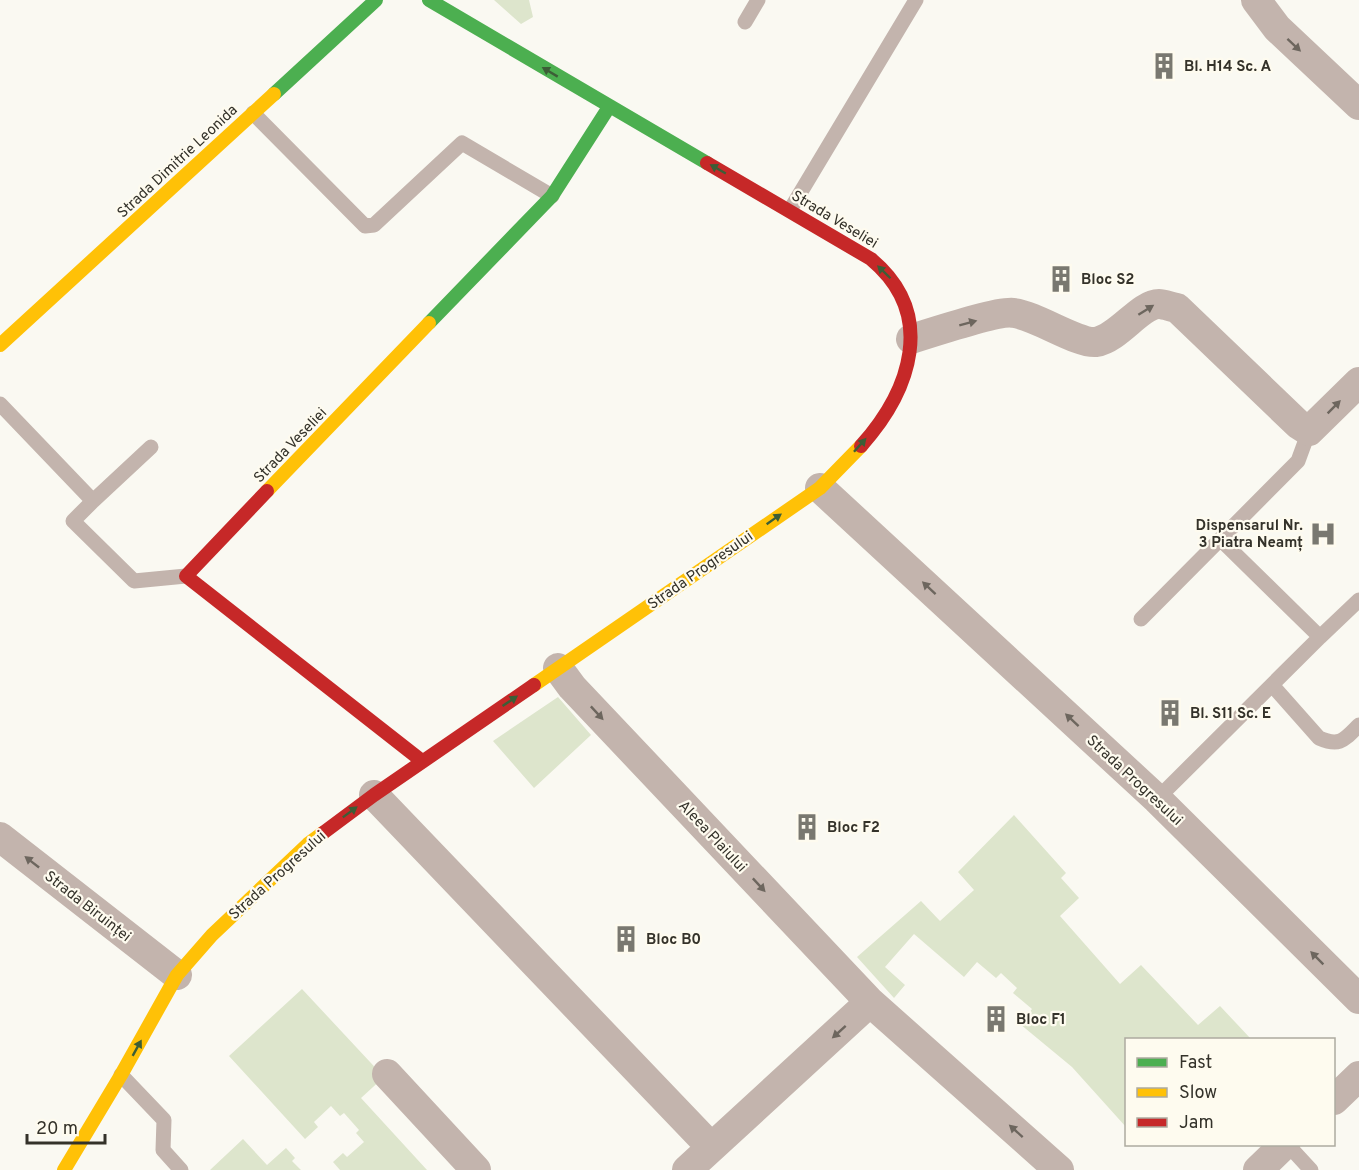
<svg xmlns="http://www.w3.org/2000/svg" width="1359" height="1170" viewBox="0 0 1359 1170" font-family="Overpass,sans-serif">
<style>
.green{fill:#dde5cc}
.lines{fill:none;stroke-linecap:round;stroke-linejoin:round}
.lane{stroke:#c3b4ad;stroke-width:15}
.street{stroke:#c3b4ad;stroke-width:30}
.fast{stroke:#4caf50;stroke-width:14}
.slow{stroke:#ffc107;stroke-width:14}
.jam{stroke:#c62828;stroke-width:14}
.oneway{fill:#6d665e}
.oneway2{fill:#3c5e37}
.labels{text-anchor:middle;stroke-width:4.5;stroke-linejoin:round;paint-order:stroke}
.poi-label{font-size:15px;font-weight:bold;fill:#34322a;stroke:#fefbef;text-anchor:start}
.street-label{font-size:15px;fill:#34322a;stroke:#fefbef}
</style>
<rect width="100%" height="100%" fill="#faf9f2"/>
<path class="green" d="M494,0H529L533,17L521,24Z
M558,697L591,735L534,788L493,741Z
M1014,815L1066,873L1061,878L1079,898L1060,916L1120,984L1141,965L1198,1025L1220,1006L1251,1039L1126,1040V1127L1072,1067L1020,1024L1032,1009L1013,993L1017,988L1001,973L996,978L977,962L964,977L914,934L885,967L905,985L894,998L857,957L921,901L940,921L974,890L958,872Z
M302,989L384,1077L361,1098L427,1170H340L333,1162L343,1153L347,1157L364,1142L356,1133L359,1130L344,1113L340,1116L331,1106L314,1122L318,1127L305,1139L229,1056Z
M243,1139L267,1165L286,1148L295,1158L292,1161L301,1170H210Z"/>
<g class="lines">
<path class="lane" d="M745,22L758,0
M253,113L365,226L374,225L462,143L552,196
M790,210L916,0
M0,404L93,501L151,447
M93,501L73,521L134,581L186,576
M1221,540L1320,637L1359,600
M1141,619L1298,461L1309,431
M1272,685L1319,738C1340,747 1344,740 1359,725
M1157,799L1320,637
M121,1075L164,1120L163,1150L181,1170
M1287,1144L1311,1170"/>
<path class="street" d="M1256,0L1277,28L1359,105
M911,339C931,333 999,310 1014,313C1037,316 1078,344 1096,342C1119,338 1140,304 1159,304C1164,304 1171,307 1177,308L1298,424L1309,431L1359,382
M820,488L1157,799L1359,999
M558,668L572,687L870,1002
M374,795L711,1147
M0,837L177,975
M387,1074L476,1170
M1334,1100L1359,1076
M687,1170L870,1002L1059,1170
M1258,1170L1285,1144"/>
<path class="fast" d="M429,0L707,163
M274,94L376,0
M429,323L552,196L609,107"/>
<path class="slow" d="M0,345L274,94
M267,491L429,323
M534,685L820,488L861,446
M64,1170L121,1075L177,975L212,935L308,844L323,833"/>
<path class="jam" d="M707,163L871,259C937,314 911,390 861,446
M267,491L186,576L422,761
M323,833L374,795L534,685"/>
</g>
<defs><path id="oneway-solid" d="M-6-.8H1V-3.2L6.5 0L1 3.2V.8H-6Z" transform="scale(1.5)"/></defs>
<g class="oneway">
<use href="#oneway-solid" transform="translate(1294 45) rotate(43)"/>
<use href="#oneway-solid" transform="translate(1146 310) rotate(-32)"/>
<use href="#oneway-solid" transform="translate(968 323) rotate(-15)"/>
<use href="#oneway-solid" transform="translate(1334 407) rotate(-45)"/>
<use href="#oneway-solid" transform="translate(929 588) rotate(-137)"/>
<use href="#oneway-solid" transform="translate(597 713) rotate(47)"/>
<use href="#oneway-solid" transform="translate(1072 720) rotate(-137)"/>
<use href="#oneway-solid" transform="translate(32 862) rotate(-142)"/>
<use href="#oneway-solid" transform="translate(759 885) rotate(47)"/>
<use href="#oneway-solid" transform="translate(1317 958) rotate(-135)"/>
<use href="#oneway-solid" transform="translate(839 1032) rotate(138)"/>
<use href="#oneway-solid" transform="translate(1016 1131) rotate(-138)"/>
</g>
<g class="oneway2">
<use href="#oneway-solid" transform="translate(550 72) rotate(-149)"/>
<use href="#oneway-solid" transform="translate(718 169) rotate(-150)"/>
<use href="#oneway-solid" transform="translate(884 272) rotate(-136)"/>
<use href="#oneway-solid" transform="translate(860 445) rotate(-48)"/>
<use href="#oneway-solid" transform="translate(774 519) rotate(-35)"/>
<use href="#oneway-solid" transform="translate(510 701) rotate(-34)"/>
<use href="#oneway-solid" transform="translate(350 812) rotate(-37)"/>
<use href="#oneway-solid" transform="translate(137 1048) rotate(-61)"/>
</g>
<defs>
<symbol id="building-bare" viewBox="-9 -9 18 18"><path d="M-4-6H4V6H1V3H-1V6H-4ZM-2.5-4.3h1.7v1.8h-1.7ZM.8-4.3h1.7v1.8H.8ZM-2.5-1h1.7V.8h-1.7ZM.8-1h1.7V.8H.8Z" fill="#797870" stroke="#fefbef" stroke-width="2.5" paint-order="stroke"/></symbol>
<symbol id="hospital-bare" viewBox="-9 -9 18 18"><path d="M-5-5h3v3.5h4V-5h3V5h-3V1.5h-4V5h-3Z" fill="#797870" stroke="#fefbef" stroke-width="2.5" paint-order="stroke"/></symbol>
</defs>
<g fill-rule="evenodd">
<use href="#building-bare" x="1145" y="47" width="38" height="38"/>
<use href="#building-bare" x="1042" y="260" width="38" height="38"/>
<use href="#hospital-bare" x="1304" y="515" width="38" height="38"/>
<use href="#building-bare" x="1151" y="694" width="38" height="38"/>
<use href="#building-bare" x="788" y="808" width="38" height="38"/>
<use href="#building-bare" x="607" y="920" width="38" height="38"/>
<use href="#building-bare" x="977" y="1000" width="38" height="38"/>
</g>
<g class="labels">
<g class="poi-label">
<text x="1184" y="71">Bl. H14 Sc. A</text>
<text x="1081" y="284">Bloc S2</text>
<text x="1303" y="530" text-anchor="end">Dispensarul Nr.<tspan x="1303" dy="17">3 Piatra Neamț</tspan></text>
<text x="1190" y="718">Bl. S11 Sc. E</text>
<text x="827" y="832">Bloc F2</text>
<text x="646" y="944">Bloc B0</text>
<text x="1016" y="1024">Bloc F1</text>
</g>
<g class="street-label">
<text transform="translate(177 161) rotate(-43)" y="5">Strada Dimitrie Leonida</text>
<text transform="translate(835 219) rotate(31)" y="5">Strada Veseliei</text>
<text transform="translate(290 445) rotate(-46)" y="5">Strada Veseliei</text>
<text transform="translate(700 570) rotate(-35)" y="5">Strada Progresului</text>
<text transform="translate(1135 780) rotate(43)" y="5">Strada Progresului</text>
<text transform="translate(713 836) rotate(47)" y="5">Aleea Plaiului</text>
<text transform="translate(277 875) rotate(-42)" y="5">Strada Progresului</text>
<text transform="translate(88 906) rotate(38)" y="5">Strada Biruinței</text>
</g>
</g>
<rect x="1125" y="1038" width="210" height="108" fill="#fefbef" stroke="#adaba0" stroke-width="1.5"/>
<rect x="1137" y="1058" width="30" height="9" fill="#4caf50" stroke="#adaba0" stroke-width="1.5"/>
<text x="1179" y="1068" font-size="18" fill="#34322a">Fast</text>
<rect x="1137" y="1088" width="30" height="9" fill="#ffc107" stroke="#adaba0" stroke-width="1.5"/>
<text x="1179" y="1098" font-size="18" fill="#34322a">Slow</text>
<rect x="1137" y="1118" width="30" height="9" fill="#c62828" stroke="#adaba0" stroke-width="1.5"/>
<text x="1179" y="1128" font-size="18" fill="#34322a">Jam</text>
<path d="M27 1134v9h78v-9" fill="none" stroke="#34322a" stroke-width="3"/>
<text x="36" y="1134" font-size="18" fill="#34322a" stroke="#fefbef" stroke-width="4.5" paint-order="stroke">20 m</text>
</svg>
